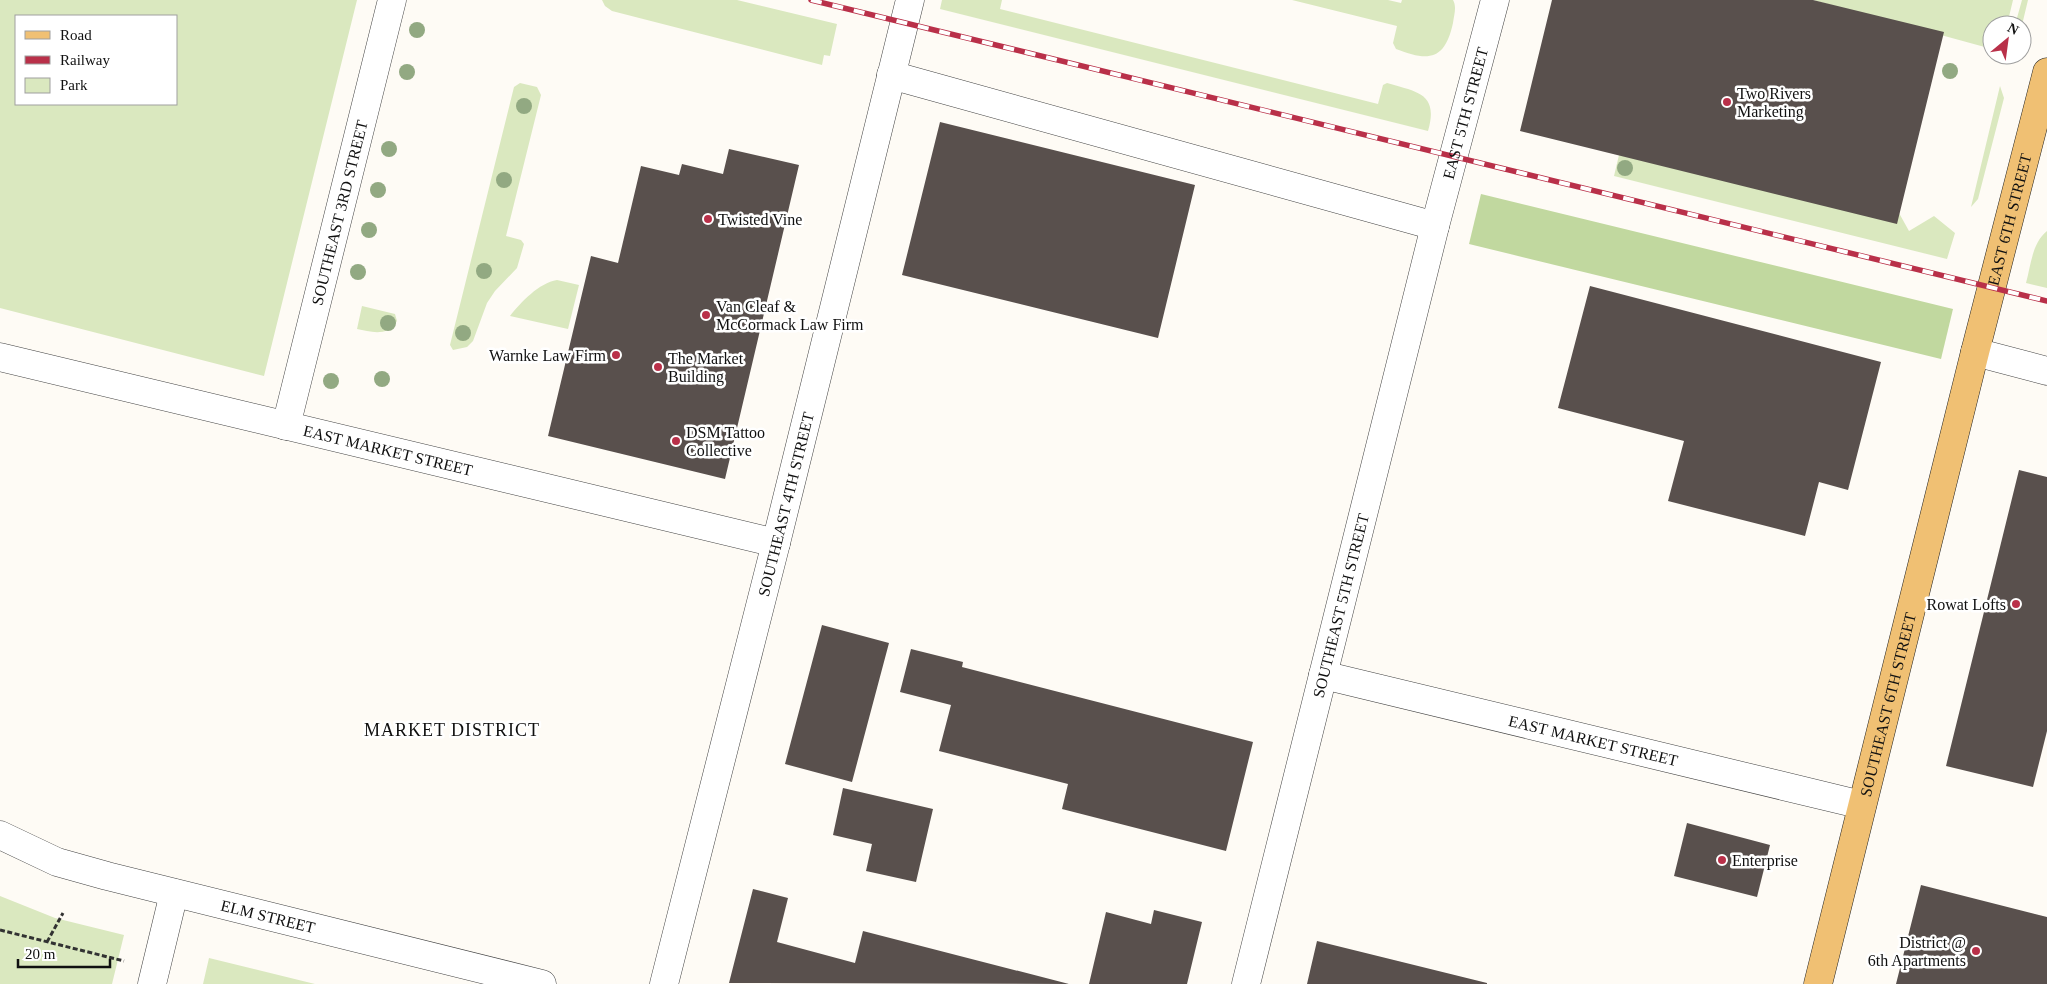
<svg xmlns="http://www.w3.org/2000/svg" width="2047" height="984" viewBox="0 0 2047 984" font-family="'Times New Roman',serif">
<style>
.green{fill:#dae8bf;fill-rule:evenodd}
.forest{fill:#c1d89f}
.building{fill:#59504d}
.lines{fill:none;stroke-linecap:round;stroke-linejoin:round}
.minor-casing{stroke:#434343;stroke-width:29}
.major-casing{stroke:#212121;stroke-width:29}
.path{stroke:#323232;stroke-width:3;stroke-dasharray:5 2.5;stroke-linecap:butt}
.minor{stroke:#fff;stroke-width:28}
.major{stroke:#f0c073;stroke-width:28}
.rail-casing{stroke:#b93049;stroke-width:5.5}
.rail{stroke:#fff;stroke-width:4;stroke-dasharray:11;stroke-linecap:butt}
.tree{fill:#92a982}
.poi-dot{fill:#b93049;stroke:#fff;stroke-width:2}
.labels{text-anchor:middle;stroke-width:5;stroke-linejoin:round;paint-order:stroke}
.poi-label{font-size:16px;fill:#101010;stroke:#fff;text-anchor:start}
.street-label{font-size:16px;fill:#101010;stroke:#fff}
.neighbourhood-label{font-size:18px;letter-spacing:1px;fill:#101010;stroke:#fff}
</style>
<rect width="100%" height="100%" fill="#fefbf5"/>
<path class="green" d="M0,0H357L264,376L0,308ZM16,16H176V104H16Z
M602,0H737L837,24L830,56L824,55L822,65L612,11L605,6Z
M942,0H1002L1000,9L1378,104L1383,85L1387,83C1417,92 1439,93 1428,131L940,9Z
M1292,0H1388L1401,3L1402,0H1453C1457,7 1454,15 1453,23C1445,60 1429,62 1396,49L1393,43L1397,26Z
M1813,0H2013L2007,25H1992V49Z
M2022,0H2028L2022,25H2015Z
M520,83L537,87L541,95L506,236L521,240L524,244L517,268L495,291L487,303L473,341L467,347L453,350L450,345L514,87Z
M2000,86L2004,98L1978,199L1971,207Z
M1619,155L1899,213L1909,231L1934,216L1955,233L1947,259L1614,176Z
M2047,231V288L2026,283C2031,265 2032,243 2047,231Z
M557,280L579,285L568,329L510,316C521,302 539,283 557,280Z
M362,306L395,314L397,321C388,337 371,332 357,329Z
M0,896L55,918L124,935L112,984H0Z
M209,958L315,984H203Z"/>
<path class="forest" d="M1481,194L1953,309L1941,359L1469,244Z"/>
<path class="building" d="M1552,0H1813L1944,32L1897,224L1520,131Z
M940,122L1195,185L1158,338L902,275Z
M729,149L799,165L725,479L548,436L591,256L618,263L641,166L679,175L682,164L723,174Z
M1590,286L1881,362L1848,490L1819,482L1805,536L1668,501L1684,441L1558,408Z
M2019,470L2047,477V731L2033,787L1946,766Z
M822,625L889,643L852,782L785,764Z
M911,649L963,662L962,667L1253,742L1226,851L1062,809L1068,784L939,751L951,705L900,692Z
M843,788L933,809L916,882L866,871L872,844L833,835Z
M1687,823L1770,845L1757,897L1674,876Z
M1921,885L2047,917V984H1896Z
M753,889L788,898L777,942L855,963L863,931L1069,984L729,983Z
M1154,910L1202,922L1187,984H1089L1106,912L1151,924Z
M1317,941L1487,983V984H1307Z"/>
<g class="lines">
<defs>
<g id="minor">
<path d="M891,75L1435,226"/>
<path d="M1975,352L2047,371"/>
<path id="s1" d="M0,357L776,543"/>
<path id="s2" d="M286,426L392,0"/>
<path id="s3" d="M1323,675L1862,805"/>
<path id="s4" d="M0,835L57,862L107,876L542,984"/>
<path d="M152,984L174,893"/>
<path id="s5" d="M664,984L776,543L910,0"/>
<path id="s6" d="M1246,984L1435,226L1495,0"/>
</g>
<g id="major">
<path id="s7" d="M1818,984L1975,352L2047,72"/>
</g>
</defs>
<use href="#minor" class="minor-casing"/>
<use href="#major" class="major-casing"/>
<path class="path" d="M0,930L124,961
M47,942L63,913"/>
<use href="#minor" class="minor"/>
<use href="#major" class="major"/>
<defs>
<path id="rail" d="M811,0L2047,301"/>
</defs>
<use href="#rail" class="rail-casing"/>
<use href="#rail" class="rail"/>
</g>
<g class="tree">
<circle cx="417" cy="30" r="8"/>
<circle cx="1950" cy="71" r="8"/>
<circle cx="407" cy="72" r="8"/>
<circle cx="524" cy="106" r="8"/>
<circle cx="389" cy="149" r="8"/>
<circle cx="1625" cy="168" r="8"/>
<circle cx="504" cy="180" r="8"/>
<circle cx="378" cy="190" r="8"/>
<circle cx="369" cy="230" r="8"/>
<circle cx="484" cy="271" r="8"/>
<circle cx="358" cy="272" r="8"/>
<circle cx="388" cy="323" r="8"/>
<circle cx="463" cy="333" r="8"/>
<circle cx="382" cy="379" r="8"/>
<circle cx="331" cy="381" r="8"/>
</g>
<g class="poi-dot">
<circle cx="1727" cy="102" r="5"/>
<circle cx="708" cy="219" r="5"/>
<circle cx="706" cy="315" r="5"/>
<circle cx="616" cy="355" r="5"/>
<circle cx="658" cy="367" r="5"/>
<circle cx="676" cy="441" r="5"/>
<circle cx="2016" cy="604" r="5"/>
<circle cx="1722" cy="860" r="5"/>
<circle cx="1976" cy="951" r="5"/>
</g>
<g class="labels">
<g class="poi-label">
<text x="1737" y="99">Two Rivers<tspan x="1737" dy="18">Marketing</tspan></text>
<text x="718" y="225">Twisted Vine</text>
<text x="716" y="312">Van Cleaf &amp;<tspan x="716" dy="18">McCormack Law Firm</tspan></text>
<text x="606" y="361" text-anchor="end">Warnke Law Firm</text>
<text x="668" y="364">The Market<tspan x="668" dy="18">Building</tspan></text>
<text x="686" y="438">DSM Tattoo<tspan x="686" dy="18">Collective</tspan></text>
<text x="2006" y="610" text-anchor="end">Rowat Lofts</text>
<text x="1732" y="866">Enterprise</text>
<text x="1966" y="948" text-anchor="end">District @<tspan x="1966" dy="18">6th Apartments</tspan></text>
</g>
<g class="street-label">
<text dy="6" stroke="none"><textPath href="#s6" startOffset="898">EAST 5TH STREET</textPath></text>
<text dy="6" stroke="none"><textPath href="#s2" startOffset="220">SOUTHEAST 3RD STREET</textPath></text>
<text dy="6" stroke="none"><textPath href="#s7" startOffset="788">EAST 6TH STREET</textPath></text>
<text dy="6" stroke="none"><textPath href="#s1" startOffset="399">EAST MARKET STREET</textPath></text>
<text dy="6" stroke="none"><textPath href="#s5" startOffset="495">SOUTHEAST 4TH STREET</textPath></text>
<text dy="6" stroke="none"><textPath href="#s6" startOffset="390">SOUTHEAST 5TH STREET</textPath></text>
<text dy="6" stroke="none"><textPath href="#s7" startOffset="288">SOUTHEAST 6TH STREET</textPath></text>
<text dy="6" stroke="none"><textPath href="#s3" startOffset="278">EAST MARKET STREET</textPath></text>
<text dy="6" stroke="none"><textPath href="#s4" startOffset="281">ELM STREET</textPath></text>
</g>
<g class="neighbourhood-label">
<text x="452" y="736">MARKET DISTRICT</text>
</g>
</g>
<rect x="15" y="15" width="162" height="90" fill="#ffffff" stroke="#9f9f9f"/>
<rect x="25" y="31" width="25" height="8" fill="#f0c073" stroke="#9f9f9f"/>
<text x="60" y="40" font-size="15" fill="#101010">Road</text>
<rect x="25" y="56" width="25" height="8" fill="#b93049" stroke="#9f9f9f"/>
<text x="60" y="65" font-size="15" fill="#101010">Railway</text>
<rect x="25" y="78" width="25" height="15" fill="#dae8bf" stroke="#9f9f9f"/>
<text x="60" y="90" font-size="15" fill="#101010">Park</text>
<g transform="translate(2007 40) rotate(29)"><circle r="24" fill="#ffffff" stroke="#9f9f9f"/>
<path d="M0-4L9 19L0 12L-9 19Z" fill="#b93049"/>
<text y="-8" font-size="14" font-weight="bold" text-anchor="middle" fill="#101010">N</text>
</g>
<path d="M18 959v8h92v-8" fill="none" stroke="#101010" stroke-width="2.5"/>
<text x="25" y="959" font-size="15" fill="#101010" stroke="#ffffff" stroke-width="4" paint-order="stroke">20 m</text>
</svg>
